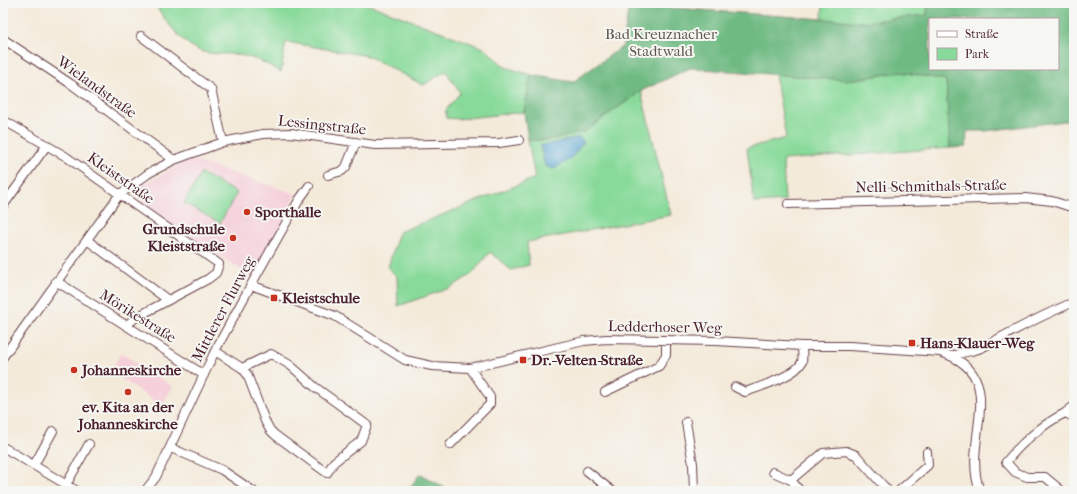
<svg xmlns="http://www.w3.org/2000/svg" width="1077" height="494" viewBox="0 0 1077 494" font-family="'IM FELL French Canon',serif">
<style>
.built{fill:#f5cfd9}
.green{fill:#88da9a;stroke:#697c62}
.forest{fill:#6eba82;stroke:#5c6c56;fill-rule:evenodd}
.water{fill:#59a6d2;stroke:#52627e}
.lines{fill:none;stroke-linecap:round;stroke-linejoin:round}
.minor-casing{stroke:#643d45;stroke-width:10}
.minor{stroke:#fff;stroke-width:8}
.poi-dot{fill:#c8321e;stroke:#f6f6f2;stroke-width:1.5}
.labels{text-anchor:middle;stroke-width:4;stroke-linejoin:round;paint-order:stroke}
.park-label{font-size:15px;fill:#5d574c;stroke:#f6f6f2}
.street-label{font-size:15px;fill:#4a1f2b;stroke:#f6f6f2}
.poi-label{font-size:15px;font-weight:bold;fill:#4a1f2b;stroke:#f6f6f2;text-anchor:start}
</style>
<rect width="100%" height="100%" fill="#f6f6f2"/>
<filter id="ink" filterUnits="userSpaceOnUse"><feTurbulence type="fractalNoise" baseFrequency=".025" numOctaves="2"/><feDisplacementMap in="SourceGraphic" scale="8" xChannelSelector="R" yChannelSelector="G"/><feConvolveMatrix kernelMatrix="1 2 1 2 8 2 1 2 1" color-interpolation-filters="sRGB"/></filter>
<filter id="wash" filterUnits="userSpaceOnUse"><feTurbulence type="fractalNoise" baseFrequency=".012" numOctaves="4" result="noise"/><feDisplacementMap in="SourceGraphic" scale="16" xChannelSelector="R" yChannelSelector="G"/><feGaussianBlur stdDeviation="0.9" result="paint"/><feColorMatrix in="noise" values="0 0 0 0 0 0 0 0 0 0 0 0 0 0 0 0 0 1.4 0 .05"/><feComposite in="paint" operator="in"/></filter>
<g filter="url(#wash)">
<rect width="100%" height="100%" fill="#f4eada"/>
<path class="built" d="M190,159L296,194L260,267L253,277L144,208L137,188Z
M121,353L173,387L161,406L111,371Z"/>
<path class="green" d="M154,3H265L283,8L365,3L484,48L505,67L531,75L524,112L458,119L446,118V110L460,93L446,71L423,85L368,56L286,42L281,72C267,64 255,57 238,55C227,53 215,55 204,52C185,48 164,19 154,3Z
M823,3H928L927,15L864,22L822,19Z
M901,72L946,80L950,148L783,160L785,201L754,203L747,148L786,138L775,74L848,80Z
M641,91L671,215L527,242L529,265L511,270L490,252L472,274L450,288L398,306L397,277L388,267L399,232L535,178L528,140H549L584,132Z
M201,173L237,193L220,223L184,203Z"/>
<path class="forest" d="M629,3H644L646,6L864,22L927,15L928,3H1074V120L985,131H967L966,147L950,148L946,80L901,72L848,80L690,68L641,91L584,132L549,140H528L524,112L531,75L573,82L623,46ZM930,19H1058V69H930Z
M420,474L451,491H407Z"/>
<path class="water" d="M579,137L584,142L571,158L554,169L545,166L540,146Z"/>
</g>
<g filter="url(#ink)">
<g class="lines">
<defs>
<path id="minor" d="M141,36L211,89L223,142
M3,39L71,84L174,160
M3,120L65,156L219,264L216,273L208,279L135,318L127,325
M328,175L342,171L346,167L356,142
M788,204L1025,198L1052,201L1074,208
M3,206L47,145
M87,240L168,300
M56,281L204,375
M251,285L335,316L405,360L432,366L470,368L584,341L606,339L716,341L802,346H849L940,352C1013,375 960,439 980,491
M215,351L242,368L247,374L265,421L270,430L275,435L327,473L334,462L361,441L367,425L315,387L290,365L271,354L242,368
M952,356C963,351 976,352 985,346C1014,330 1043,315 1074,302
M3,357L119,195L149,173L174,160L223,142L263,134L291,133L375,145L499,143L519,140
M735,387L745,392C759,387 796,376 802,362C803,358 802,351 802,346
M605,392L659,366L666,355V340
M1065,413L1074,406
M686,422L693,464L694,491
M450,445L490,404V397L470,368
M3,447L77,491
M171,448L222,470L253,491
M34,465L53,431
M587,471L612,491
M773,472L791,480L800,491
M791,480L823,453L846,451L856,455L888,491
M66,485L89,444
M145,491L156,477L215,351L251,285L299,200L309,186
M899,491L928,465L927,452
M1062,491L1045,477H1027L1015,472L1006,462C1021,443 1043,424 1065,413L1074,417"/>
</defs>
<use href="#minor" class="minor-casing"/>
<use href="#minor" class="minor"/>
</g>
</g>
<g class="poi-dot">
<circle cx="247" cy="212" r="4"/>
<circle cx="233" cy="238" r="4"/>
<rect x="270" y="294" width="8" height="8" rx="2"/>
<rect x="908" y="339" width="8" height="8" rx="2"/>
<rect x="519" y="356" width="8" height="8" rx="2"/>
<circle cx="74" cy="370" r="4"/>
<circle cx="128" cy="392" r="4"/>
</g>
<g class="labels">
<g class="park-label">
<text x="661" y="39">Bad Kreuznacher<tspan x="661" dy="17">Stadtwald</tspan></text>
</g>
<g class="street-label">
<text transform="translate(97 87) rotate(36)" y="5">Wielandstraße</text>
<text transform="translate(322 125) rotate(6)" y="5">Lessingstraße</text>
<text transform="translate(121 178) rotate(35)" y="5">Kleiststraße</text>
<text transform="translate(931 186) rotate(-1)" y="5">Nelli-Schmithals-Straße</text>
<text transform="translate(223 309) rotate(-62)" y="5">Mittlerer Flurweg</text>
<text transform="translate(138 316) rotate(32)" y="5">Mörikestraße</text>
<text transform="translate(665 327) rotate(1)" y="5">Ledderhoser Weg</text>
</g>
<g class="poi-label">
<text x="255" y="217">Sporthalle</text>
<text x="225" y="234" text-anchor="end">Grundschule<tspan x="225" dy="17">Kleiststraße</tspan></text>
<text x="282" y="303">Kleistschule</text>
<text x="920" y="348">Hans-Klauer-Weg</text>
<text x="531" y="365">Dr.-Velten-Straße</text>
<text x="82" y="375">Johanneskirche</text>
<text x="128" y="412" text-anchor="middle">ev. Kita an der<tspan x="128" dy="17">Johanneskirche</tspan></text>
</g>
</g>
<rect width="1077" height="494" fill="none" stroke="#f6f6f2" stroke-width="16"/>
<rect x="929" y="18" width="130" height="52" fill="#f6f6f2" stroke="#b1a0a2"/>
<rect x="937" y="31" width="20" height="6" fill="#ffffff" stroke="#b1a0a2"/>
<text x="965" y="38" font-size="12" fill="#4a1f2b">Straße</text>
<rect x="937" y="48" width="20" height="12" fill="#88da9a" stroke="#b1a0a2"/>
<text x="965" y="58" font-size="12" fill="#4a1f2b">Park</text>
</svg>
